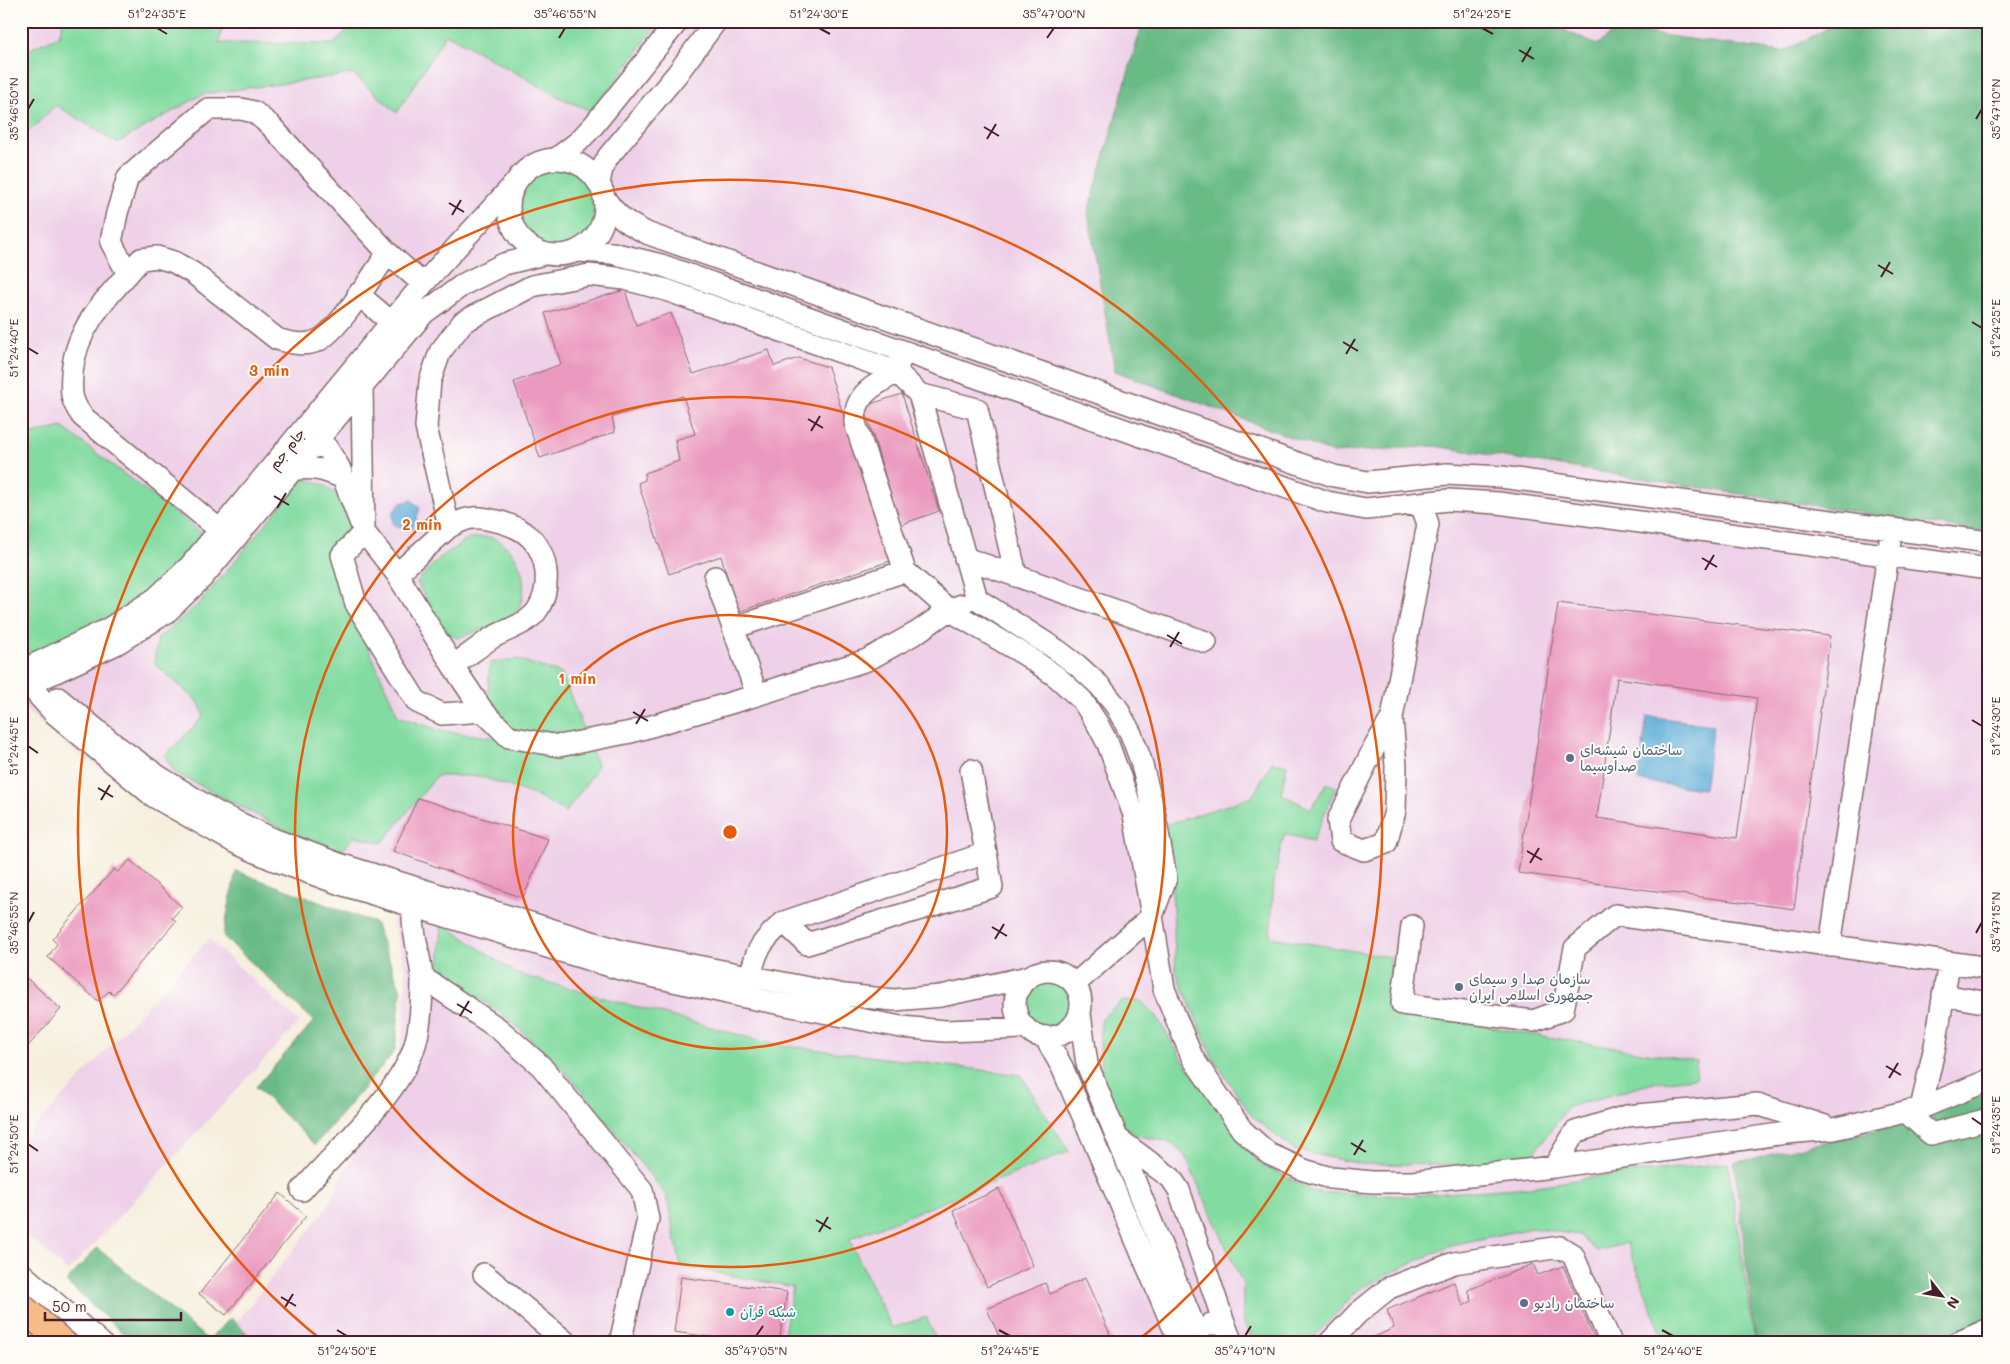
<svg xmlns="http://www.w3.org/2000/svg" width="2010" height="1364" viewBox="0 0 2010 1364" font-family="Mali,'Playpen Sans Arabic',sans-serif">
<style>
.built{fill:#eed0e8}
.green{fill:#82dba0;stroke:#667d66}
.forest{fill:#69bb86;stroke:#5a6d58}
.water{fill:#5eadd8;stroke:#546682}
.building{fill:#eb99bf;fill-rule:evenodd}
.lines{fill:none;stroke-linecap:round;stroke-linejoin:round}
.minor-casing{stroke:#86686a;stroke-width:24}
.major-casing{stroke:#86686a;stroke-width:29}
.minor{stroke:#fff;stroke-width:21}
.major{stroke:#f7bd88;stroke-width:26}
.ticks{fill:none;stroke:#4a1f2b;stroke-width:2}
.ring{fill:none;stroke:#e8590c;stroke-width:2.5}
.service-dot{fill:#5c6f8a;stroke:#fdfcf7;stroke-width:2}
.culture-dot{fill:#0f9aa8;stroke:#fdfcf7;stroke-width:2}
.labels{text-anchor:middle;stroke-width:4;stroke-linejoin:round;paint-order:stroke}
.street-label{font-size:14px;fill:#4a1f2b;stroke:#fdfcf7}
.service-label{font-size:14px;fill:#4e5e75;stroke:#fdfcf7;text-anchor:start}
.culture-label{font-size:14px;fill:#0d838f;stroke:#fdfcf7;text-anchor:start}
.centre{fill:#e8590c;stroke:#fdfcf7;stroke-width:2.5}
.ring-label{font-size:15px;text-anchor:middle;font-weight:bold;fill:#e8590c;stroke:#fdfcf7;stroke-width:4;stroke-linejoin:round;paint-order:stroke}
.neatline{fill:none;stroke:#4a1f2b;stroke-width:2}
.ticks-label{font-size:12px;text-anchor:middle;fill:#4a1f2b}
</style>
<rect width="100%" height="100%" fill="#fdfcf7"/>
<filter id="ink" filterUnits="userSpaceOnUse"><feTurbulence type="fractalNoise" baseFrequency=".02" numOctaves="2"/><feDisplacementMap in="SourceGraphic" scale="10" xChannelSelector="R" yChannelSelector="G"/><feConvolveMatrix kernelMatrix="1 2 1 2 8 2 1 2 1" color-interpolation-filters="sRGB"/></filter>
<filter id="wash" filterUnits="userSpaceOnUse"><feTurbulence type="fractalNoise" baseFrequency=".0096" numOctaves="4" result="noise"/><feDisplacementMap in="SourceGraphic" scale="20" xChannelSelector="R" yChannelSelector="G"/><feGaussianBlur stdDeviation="1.12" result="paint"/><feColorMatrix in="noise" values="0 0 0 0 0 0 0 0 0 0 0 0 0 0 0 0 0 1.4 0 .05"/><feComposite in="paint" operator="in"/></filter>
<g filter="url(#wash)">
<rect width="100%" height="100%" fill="#f6efde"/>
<path class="built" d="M21,21H1989V1104L1787,1343H220L328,1206L393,1071L403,1031L406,973L391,915L226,849L73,750L21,707Z
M209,939L299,1022L68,1272L21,1229V1142Z"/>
<path class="green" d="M63,21H224L219,43L334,44L355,21H660L593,112L561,98L446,34L397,113L353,74L203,94L117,143L56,105L21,140V53L59,36Z
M516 208a41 41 0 1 1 82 0a41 41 0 1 1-82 0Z
M62,427L203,534L157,589L92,628L21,657V437Z
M303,479C336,484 340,500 350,528L330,549L345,594L398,716L442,731L498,738L487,704L490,663L517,659L562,674L598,767L566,812L534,795L479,776H437L382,843L355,836L337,857L174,772L165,756L204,716L199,703L154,663L158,638L201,602Z
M469,538C475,538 485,536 492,538C522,548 537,598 508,619C497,627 472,632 458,638L442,631L417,582L438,559Z
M1272,762L1287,765L1281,794L1311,809L1327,783L1336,787L1313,841L1284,834L1274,881L1270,937L1391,957L1390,1008L1523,1033L1697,1061L1695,1078L1657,1082L1568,1107L1534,1153L1489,1165L1361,1164L1294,1150L1252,1116L1213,1058L1176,972L1171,867L1162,826L1252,797Z
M442,923L517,974L772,1044L1021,1075L1069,1152L849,1239L892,1328L926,1317L938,1343H782L793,1287L681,1266L666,1195L575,1082L516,1025L439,969Z
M1023 1004a26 26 0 1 1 52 0a26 26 0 1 1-52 0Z
M1122,1001H1141L1156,1016L1184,1062L1257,1162L1315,1192L1404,1196L1531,1187L1601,1176L1728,1163L1755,1343H1665L1627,1243L1597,1251L1579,1235L1532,1228L1456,1244L1409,1264L1358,1290L1309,1343H1254L1243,1321V1284L1185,1156C1166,1135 1162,1143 1138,1135C1097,1120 1099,1054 1101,1019Z"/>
<path class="forest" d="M1143,21H1544L1597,45L1618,29L1783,52L1841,21H1989V533L1434,446L1333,453L1115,371L1088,213Z
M236,871L375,923L401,991L395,1051L315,1145L256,1087L314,1021L223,936Z
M1989,1092V1343H1756L1734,1163L1913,1121Z
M97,1248L208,1340L231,1318L257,1343H134L66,1282Z"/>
<path class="water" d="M412,500L420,508L413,529H403L393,524V512L401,503Z
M1647,716L1713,725L1704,789L1638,781Z"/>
<g id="blocks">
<path class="building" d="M625,290L636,325L671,313L693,374L769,350L774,366L799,358L828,367L890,561L738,612L721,556L669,574L638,483L645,480V473L679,461L675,440L695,434L683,396L612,417L615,432L540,458L514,382L561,364L545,313Z
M902,394L939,511L900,525L864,406Z
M1558,603L1830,636L1794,909L1518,873ZM1617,678L1757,698L1737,838L1597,818Z
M1989,783V818H1988L1985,808Z
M418,798L548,839L523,898L393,851Z
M130,860L182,907L172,918L176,921L113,995L109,991L98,1001L48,957L57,944L52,939L114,869L118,872Z
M21,973L61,1009L21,1054Z
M999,1189L1033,1266L987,1287L953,1210Z
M280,1193L306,1216L226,1315L199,1294Z
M1533,1264L1538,1275L1563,1266L1595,1340L1588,1343H1369L1368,1340L1394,1328L1387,1310L1454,1282L1463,1306L1472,1301L1468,1290Z
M681,1277L787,1292L779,1343H755L674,1332Z
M1085,1278L1114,1343H1002L987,1309L1045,1283L1050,1294Z"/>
</g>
</g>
<g filter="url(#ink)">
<use href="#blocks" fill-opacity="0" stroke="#86686a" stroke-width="1"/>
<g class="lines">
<defs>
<path id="minor" d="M557,158L578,142L593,126L678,21
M509 207a48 48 0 1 1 96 0a48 48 0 1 1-96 0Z
M599,183L602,169L608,157L677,74L716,21
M605,199C617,217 630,225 649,234L1334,476L1368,482L1447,474L1501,477L1989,542
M578,251L612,253L661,265L1327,502L1366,509L1448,500L1498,503L1989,569
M128,274L111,242L117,213L128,177L208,109H241L254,112L270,125L388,253
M358,294L391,322
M899,363L897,372C874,386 854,393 855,423L905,571L949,610L1027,656L1057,677L1082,700L1097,723L1108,744L1134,815L1152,916L1075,984
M362,385L364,532L342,555L356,604L417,702L442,714L483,711
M919,394L977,409L1016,575
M312,445L327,448L339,467L364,532L397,574L453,666C465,657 478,648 490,639C506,629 528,625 538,609C545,598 547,584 546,572C543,542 525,528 497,521C490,520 482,517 474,518C465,518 457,523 449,527L426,427L430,381L440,352L463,322L532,286L589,275L625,279L666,290L897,372L919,394L977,599L1057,650L1077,665L1099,685L1116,706L1131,734L1140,758L1154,811L1166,878L1152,916L1164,989L1192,1057L1242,1130L1269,1154L1304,1170L1331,1178L1372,1182H1412L1554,1167L1786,1133L1834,1129L1921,1108L1989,1080
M292,470C312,466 325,470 343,478
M233,541L82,416C70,399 71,393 72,373C76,324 111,294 141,259L157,257L174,262L193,273L277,339C291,343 305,347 319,340C340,329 373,274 388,253L423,284
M965,558L1206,642
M397,574L449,527
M715,577L757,695
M733,628L905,571
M453,666L483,711L509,737L559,746L631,732L744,699L867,660L916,633L949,610L962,605
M21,671L29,685L54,713L153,796L236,843L274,860L340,884L620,969L745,997L901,1027L945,1031L1026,1028
M21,671L108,629L156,598L190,566L423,284L516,182
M21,688L116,644L167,612L202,578L424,313L464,284L504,264L544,254
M58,698L115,745L158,776L216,812L273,839L339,864L621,951L844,995L894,1000L941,996L1028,977
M1392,718L1396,766L1395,811L1386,843L1364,850L1341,841L1338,820L1374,748L1392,718L1428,524L1421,504
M784,922L807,944L992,887L986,853
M1412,926L1402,1004L1533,1021L1563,1010L1575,948L1615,915L1989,968
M1830,946L1890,541
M1015 1004a33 33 0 1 1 66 0a33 33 0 1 1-66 0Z
M422,977L499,1029L541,1066L642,1190L648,1219L620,1343
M747,990C755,955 756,945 784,922L986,853L971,770
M1943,995L1989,1003
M1080,1014L1087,1064L1201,1343
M1045,1037L1062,1067L1180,1343
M1921,1108L1935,1046L1949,963
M1906,1112L1931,1134L1989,1119
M1117,1138L1171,1178L1179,1190L1224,1323
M1554,1167L1575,1132L1627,1116L1757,1104L1825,1126
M302,1190C336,1151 395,1098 413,1051C421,1029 422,1003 422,979C421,952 406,920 417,894
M21,1273L101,1343
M484,1274L567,1343
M1211,1324L1224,1323L1232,1343
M1329,1343L1358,1313L1389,1288L1454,1263L1560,1247L1573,1255L1611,1343
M1957,1343L1989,1329"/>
<path id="major" d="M21,1306L63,1343"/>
</defs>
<use href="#minor" class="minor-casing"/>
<use href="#major" class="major-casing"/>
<use href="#minor" class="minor"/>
<use href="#major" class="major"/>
</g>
</g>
<path class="ticks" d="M157,28L167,34M819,28L830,34M1482,28L1493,34M559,38L565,28M1047,38L1054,28M1519,50L1534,59M1522,62L1531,47M28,109L34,99M1976,119L1982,109M984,127L999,136M987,139L996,124M449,203L464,212M452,215L461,200M1878,265L1893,274M1881,277L1890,262M1972,322L1982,328M1343,342L1358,351M28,348L38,354M1346,354L1355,339M808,419L823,428M811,431L820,416M274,496L289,505M277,508L286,493M1702,558L1717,567M1705,570L1714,555M1167,635L1182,644M1170,647L1179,632M633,712L648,721M1972,720L1982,726M636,724L645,709M28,746L38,753M98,788L113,797M101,800L110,785M1527,851L1542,860M1530,863L1539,848M28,923L34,912M992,927L1007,936M1976,933L1982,922M995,939L1004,924M457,1004L472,1013M460,1016L469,1001M1886,1066L1901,1075M1889,1078L1898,1063M1972,1118L1982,1125M1351,1143L1366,1152M28,1144L38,1151M1354,1155L1363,1140M816,1220L831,1229M819,1232L828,1217M281,1297L296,1306M284,1309L293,1294M337,1330L347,1336M999,1330L1010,1336M1662,1330L1673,1336M756,1336L763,1326M1245,1336L1251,1326"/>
<g class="ring">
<circle cx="730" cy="832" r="217"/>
<circle cx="730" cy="832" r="435"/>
<path d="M324 1342A652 652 0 1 1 1136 1342"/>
</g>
<g class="service-dot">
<circle cx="1570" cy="758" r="5"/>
<circle cx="1459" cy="987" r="5"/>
<circle cx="1524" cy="1303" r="5"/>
</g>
<circle class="culture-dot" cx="730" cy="1312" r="5"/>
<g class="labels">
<g class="street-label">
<text transform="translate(287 449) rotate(-51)" y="5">جام جم</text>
</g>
<g class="service-label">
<text x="1580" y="755">ساختمان شیشه‌ای<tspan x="1580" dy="16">صداوسیما</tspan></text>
<text x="1469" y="984">سازمان صدا و سیمای<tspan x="1469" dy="16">جمهوری اسلامی ایران</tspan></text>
<text x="1534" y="1308">ساختمان رادیو</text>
</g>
<g class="culture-label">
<text x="740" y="1317">شبکه قرآن</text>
</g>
</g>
<circle cx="730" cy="832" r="8" class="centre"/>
<g class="ring-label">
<text x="269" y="376">3 min</text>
<text x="422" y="530">2 min</text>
<text x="577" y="684">1 min</text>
</g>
<rect width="2010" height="1364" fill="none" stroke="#fdfcf7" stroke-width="55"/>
<g transform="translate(1942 1296) rotate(121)" stroke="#fdfcf7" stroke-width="4" paint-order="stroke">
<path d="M0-4L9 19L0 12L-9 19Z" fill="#4a1f2b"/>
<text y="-8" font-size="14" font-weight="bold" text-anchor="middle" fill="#4a1f2b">N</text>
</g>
<path d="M45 1312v8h136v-8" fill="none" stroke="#4a1f2b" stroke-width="2.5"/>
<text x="52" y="1312" font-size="15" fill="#4a1f2b" stroke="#fdfcf7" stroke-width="4" paint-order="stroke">50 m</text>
<rect x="28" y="28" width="1954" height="1308" class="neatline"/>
<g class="ticks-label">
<text x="157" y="18">51°24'35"E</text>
<text x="565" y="18">35°46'55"N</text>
<text x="819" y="18">51°24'30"E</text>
<text x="1054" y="18">35°47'00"N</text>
<text x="1482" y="18">51°24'25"E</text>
<text transform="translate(1996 109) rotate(-90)" y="4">35°47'10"N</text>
<text transform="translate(14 109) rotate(-90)" y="4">35°46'50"N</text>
<text transform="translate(1996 328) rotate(-90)" y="4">51°24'25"E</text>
<text transform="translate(14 348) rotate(-90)" y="4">51°24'40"E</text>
<text transform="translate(1996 726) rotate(-90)" y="4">51°24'30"E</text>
<text transform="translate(14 746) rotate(-90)" y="4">51°24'45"E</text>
<text transform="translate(1996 922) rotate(-90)" y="4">35°47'15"N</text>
<text transform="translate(14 923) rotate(-90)" y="4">35°46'55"N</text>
<text transform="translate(1996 1125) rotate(-90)" y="4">51°24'35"E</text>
<text transform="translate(14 1144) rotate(-90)" y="4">51°24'50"E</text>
<text x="347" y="1355">51°24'50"E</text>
<text x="756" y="1355">35°47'05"N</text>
<text x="1010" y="1355">51°24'45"E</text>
<text x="1245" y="1355">35°47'10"N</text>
<text x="1673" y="1355">51°24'40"E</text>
</g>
</svg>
